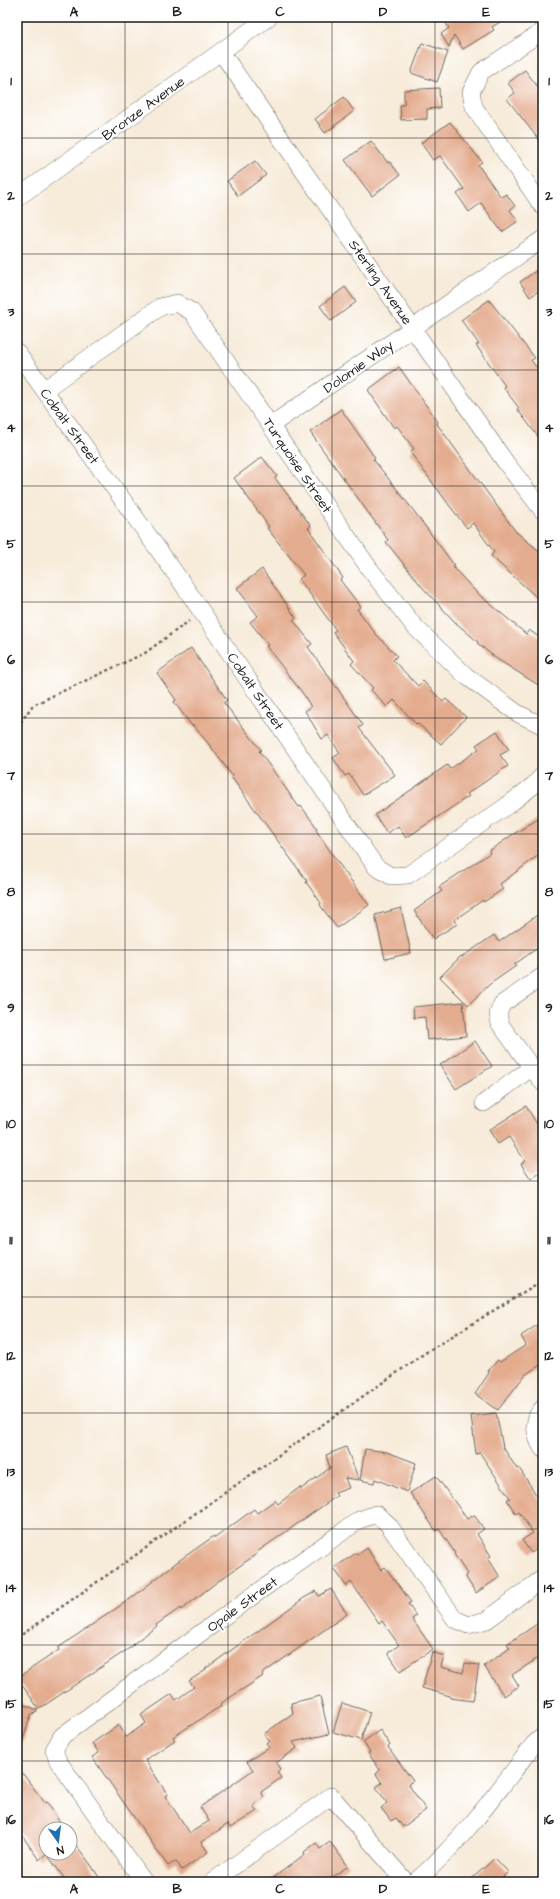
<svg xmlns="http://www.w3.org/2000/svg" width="560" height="1899" viewBox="0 0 560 1899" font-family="'Architects Daughter',sans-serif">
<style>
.building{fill:#e4ac8e}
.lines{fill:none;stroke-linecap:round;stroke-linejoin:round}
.minor-casing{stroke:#69645e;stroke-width:18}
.path{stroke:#69645e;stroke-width:2.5;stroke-dasharray:3 3;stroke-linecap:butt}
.minor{stroke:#fff;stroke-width:17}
.grid{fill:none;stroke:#1c1c1c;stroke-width:1;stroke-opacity:0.55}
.labels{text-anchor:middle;stroke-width:4;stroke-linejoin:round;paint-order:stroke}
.street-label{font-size:14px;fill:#1c1c1c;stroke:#fff}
.neatline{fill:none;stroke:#1c1c1c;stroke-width:1.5}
.grid-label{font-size:13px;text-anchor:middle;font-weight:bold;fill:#1c1c1c}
</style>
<rect width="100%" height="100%" fill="#fff"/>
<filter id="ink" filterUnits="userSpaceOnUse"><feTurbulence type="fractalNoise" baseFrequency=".025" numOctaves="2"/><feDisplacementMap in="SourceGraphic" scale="8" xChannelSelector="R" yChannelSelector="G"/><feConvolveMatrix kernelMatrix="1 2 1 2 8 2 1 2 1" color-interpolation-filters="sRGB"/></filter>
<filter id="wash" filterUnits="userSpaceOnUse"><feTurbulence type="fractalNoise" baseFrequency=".012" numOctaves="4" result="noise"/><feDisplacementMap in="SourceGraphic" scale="16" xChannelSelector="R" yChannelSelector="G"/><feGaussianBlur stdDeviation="0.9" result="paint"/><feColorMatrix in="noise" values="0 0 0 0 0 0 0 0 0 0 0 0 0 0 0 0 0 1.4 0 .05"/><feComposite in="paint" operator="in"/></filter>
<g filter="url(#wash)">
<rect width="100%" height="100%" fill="#f7ebd9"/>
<g id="blocks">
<path class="building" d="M452,17H508L492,27L494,30L463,49L454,35L449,47L441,34L449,28L445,21Z
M422,43L448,52L437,82L411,73Z
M525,70L543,94V145L507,99L515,93L508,83Z
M439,88L440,108L427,109V119L401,120L400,105H404V90Z
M344,97L354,111L325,133L315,119Z
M450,122L482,162L478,165L501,197L506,194L515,206L510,210L518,221L502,232L481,203L469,212L457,194L464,189L440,156L433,160L421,143Z
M371,141L388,163L390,162L400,175L372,196L345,160Z
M255,161L266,175L238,196L227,181Z
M543,266V288L530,297L520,282Z
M345,287L356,302L331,321L320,306Z
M489,300L535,358L531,360L543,376V443L517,409L519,408L503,387L505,386L476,345L479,344L461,320Z
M399,367L438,422L437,424L516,532L543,554V603L491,556L494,552L473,523L467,528L452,509L410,452L414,449L397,426L394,428L368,390Z
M341,409L375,458L373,459L413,510L454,565L452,566L476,592L526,634L529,630L543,640V688L497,659L477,643L478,642L455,622L423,588L386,542L388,540L310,432Z
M262,457L277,476L275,478L311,526L308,528L343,578L340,580L361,607L357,609L375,633L397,656L393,660L418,686L423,681L443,702L446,699L466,717L441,744L417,723L416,724L394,700L387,707L371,690L373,688L351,664L354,661L333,632L336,630L299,579L304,575L267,528L269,527L234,478Z
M262,569L296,618L293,620L312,644L308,647L363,725L359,728L395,775L363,795L349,774L345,776L333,758L340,753L328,735L322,739L305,711L311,707L304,695L266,646L268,645L250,622L258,616L237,588Z
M191,648L227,700L224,703L261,750L259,751L299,807L301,806L317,828L316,830L334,857L369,905L337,928L320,905L321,903L306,882L307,881L232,778L233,777L211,747L193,725L192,726L174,702L176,700L157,673Z
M497,731L509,750L500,755L508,766L467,794L469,796L406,838L398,826L387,833L375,815L447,765L450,769L479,749L476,745Z
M543,816V852L500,884L503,889L484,902L483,900L454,920L457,924L433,939L414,911L442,891L439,887L490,853L489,851L512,835Z
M401,908L411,953L385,959L375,915Z
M543,911V944L515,964L516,966L490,984L468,1005L440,977L461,956L462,957L494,935L499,942Z
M463,1002L466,1036L427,1040L425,1017L414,1018L413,1007Z
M475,1041L492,1066L456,1089L440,1065Z
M526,1106L543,1134V1171L531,1179L521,1164L525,1161L509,1137L498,1144L489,1130Z
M543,1321V1363L525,1375L498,1410L475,1394L489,1373L488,1371L498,1360L500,1362L526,1345L521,1336Z
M496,1413L503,1447L517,1469L519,1468L530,1485L543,1506V1548L542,1546L531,1553L522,1540L533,1533L519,1512L516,1514L507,1500L510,1498L480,1453L476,1454L471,1416Z
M346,1447L359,1480L345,1478L349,1488L335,1493L337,1496L257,1552L258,1553L217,1582L181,1610L180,1608L156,1625L157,1626L133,1644L134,1645L39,1709L17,1678L59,1650L58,1648L71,1639L133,1597L177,1562L214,1536L215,1538L254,1509L257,1513L275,1500L278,1504L300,1487L301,1489L330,1468L326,1455Z
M365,1449L387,1452L416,1463L407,1492L375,1479L374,1483L360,1480Z
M436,1476L467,1519L474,1515L484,1529L477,1534L491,1556L488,1558L500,1577L476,1593L465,1576L467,1574L454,1554L455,1553L439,1529L436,1531L410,1493Z
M367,1548L381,1570L385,1567L411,1602L408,1604L416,1616L412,1619L433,1649L400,1671L388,1653L399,1645L382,1621L379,1623L351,1582L346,1586L334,1568L356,1553L357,1555Z
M331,1589L347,1614L262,1674L263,1676L220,1704L221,1706L173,1737L175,1740L145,1760L168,1795L165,1796L190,1833L209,1821L200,1807L253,1770L247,1762L269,1747L266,1743L270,1741L264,1734L293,1713L291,1703L320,1696L329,1734L293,1742L297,1748L276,1763L280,1769L277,1772L281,1778L261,1792L264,1797L253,1806L257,1811L230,1828L228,1824L201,1842L208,1852L182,1870L176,1861L168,1866L92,1757L99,1753L92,1743L119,1725L126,1737L146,1723L141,1715L172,1694L176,1700L194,1687L189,1681L206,1670L205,1669L304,1598L316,1591L319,1596Z
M543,1620V1655L512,1675L519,1686L504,1696L484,1666L510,1648L507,1644Z
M432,1652L444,1656L441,1667L463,1673L465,1663L479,1665L473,1701L450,1698V1696L422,1688Z
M17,1702L38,1710L31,1715L19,1751H17Z
M342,1703L370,1712L361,1740L333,1732Z
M380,1730L390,1745L388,1747L413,1781L408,1784L426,1810L403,1827L396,1818L391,1821L381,1808L387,1803L376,1787L382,1783L376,1774L380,1770L368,1753L370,1752L363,1742Z
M17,1766L45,1803L47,1802L64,1829H46V1854L39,1860L17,1828Z
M70,1837L91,1865L102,1882H67L46,1853H70Z
M330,1842L348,1866L326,1882H268L305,1854L304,1852L316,1843L320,1849Z
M495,1858L508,1872L498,1882H468Z"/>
</g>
</g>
<g filter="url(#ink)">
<use href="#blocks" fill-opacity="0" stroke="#69645e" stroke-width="1"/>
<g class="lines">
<defs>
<path id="minor" d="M543,31L481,72L471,92L474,107L543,207
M221,52L506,463L543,511
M17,198L269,17
M17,352L180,580L376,867L391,876L408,875L508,805L534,785L543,775
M44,390L160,307L177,303L192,312L369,568L415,627L465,675L517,713L543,726
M271,425L543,239
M543,976L502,1004L498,1014L500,1024L543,1083
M484,1103L531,1068
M543,1408C531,1419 535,1437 543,1449
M144,1882L58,1761L54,1750L62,1736L198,1635L359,1520L376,1514L388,1524L455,1619L468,1625L487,1620L543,1578
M212,1882L331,1796L406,1882
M415,1882C463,1840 496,1794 534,1744L543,1736"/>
</defs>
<use href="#minor" class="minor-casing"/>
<path class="path" d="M17,727L33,705L145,653L189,621
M17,1638L425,1353L543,1280"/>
<use href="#minor" class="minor"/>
</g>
</g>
<path class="grid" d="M125,17V1882M228,17V1882M332,17V1882M435,17V1882M17,138H543M17,254H543M17,370H543M17,486H543M17,602H543M17,718H543M17,834H543M17,950H543M17,1065H543M17,1181H543M17,1297H543M17,1413H543M17,1529H543M17,1645H543M17,1761H543"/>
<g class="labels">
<g class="street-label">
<text transform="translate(143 108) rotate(-36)" y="5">Bronze Avenue</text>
<text transform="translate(381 282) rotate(55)" y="5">Sterling Avenue</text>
<text transform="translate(358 366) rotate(-35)" y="5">Dolomie Way</text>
<text transform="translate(70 426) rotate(54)" y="5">Cobalt Street</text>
<text transform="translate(298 465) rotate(56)" y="5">Turquoise Street</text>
<text transform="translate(256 691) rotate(56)" y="5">Cobalt Street</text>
<text transform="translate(242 1604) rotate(-36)" y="5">Opale Street</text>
</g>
</g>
<rect width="560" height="1899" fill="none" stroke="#fff" stroke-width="44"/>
<g transform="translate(58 1841) rotate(166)"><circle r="19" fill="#ffffff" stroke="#a4a4a4"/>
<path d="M0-3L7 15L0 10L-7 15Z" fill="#1f6fb2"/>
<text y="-6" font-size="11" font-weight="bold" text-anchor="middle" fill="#1c1c1c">N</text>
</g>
<rect x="22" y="22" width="516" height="1855" class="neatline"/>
<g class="grid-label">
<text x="74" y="16">A</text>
<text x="177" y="16">B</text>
<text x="280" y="16">C</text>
<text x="383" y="16">D</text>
<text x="486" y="16">E</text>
<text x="11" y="85">1</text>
<text x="549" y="85">1</text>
<text x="11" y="200">2</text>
<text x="549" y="200">2</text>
<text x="11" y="316">3</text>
<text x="549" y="316">3</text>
<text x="11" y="432">4</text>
<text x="549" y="432">4</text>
<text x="11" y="548">5</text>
<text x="549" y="548">5</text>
<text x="11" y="664">6</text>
<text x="549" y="664">6</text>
<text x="11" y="780">7</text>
<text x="549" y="780">7</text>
<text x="11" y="896">8</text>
<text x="549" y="896">8</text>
<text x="11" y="1012">9</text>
<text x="549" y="1012">9</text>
<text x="11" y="1128">10</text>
<text x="549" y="1128">10</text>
<text x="11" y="1244">11</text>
<text x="549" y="1244">11</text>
<text x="11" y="1360">12</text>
<text x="549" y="1360">12</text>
<text x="11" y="1476">13</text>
<text x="549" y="1476">13</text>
<text x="11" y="1592">14</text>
<text x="549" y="1592">14</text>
<text x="11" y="1708">15</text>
<text x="549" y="1708">15</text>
<text x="11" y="1824">16</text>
<text x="549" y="1824">16</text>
<text x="74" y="1893">A</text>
<text x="177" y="1893">B</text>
<text x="280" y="1893">C</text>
<text x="383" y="1893">D</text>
<text x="486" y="1893">E</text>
</g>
</svg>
